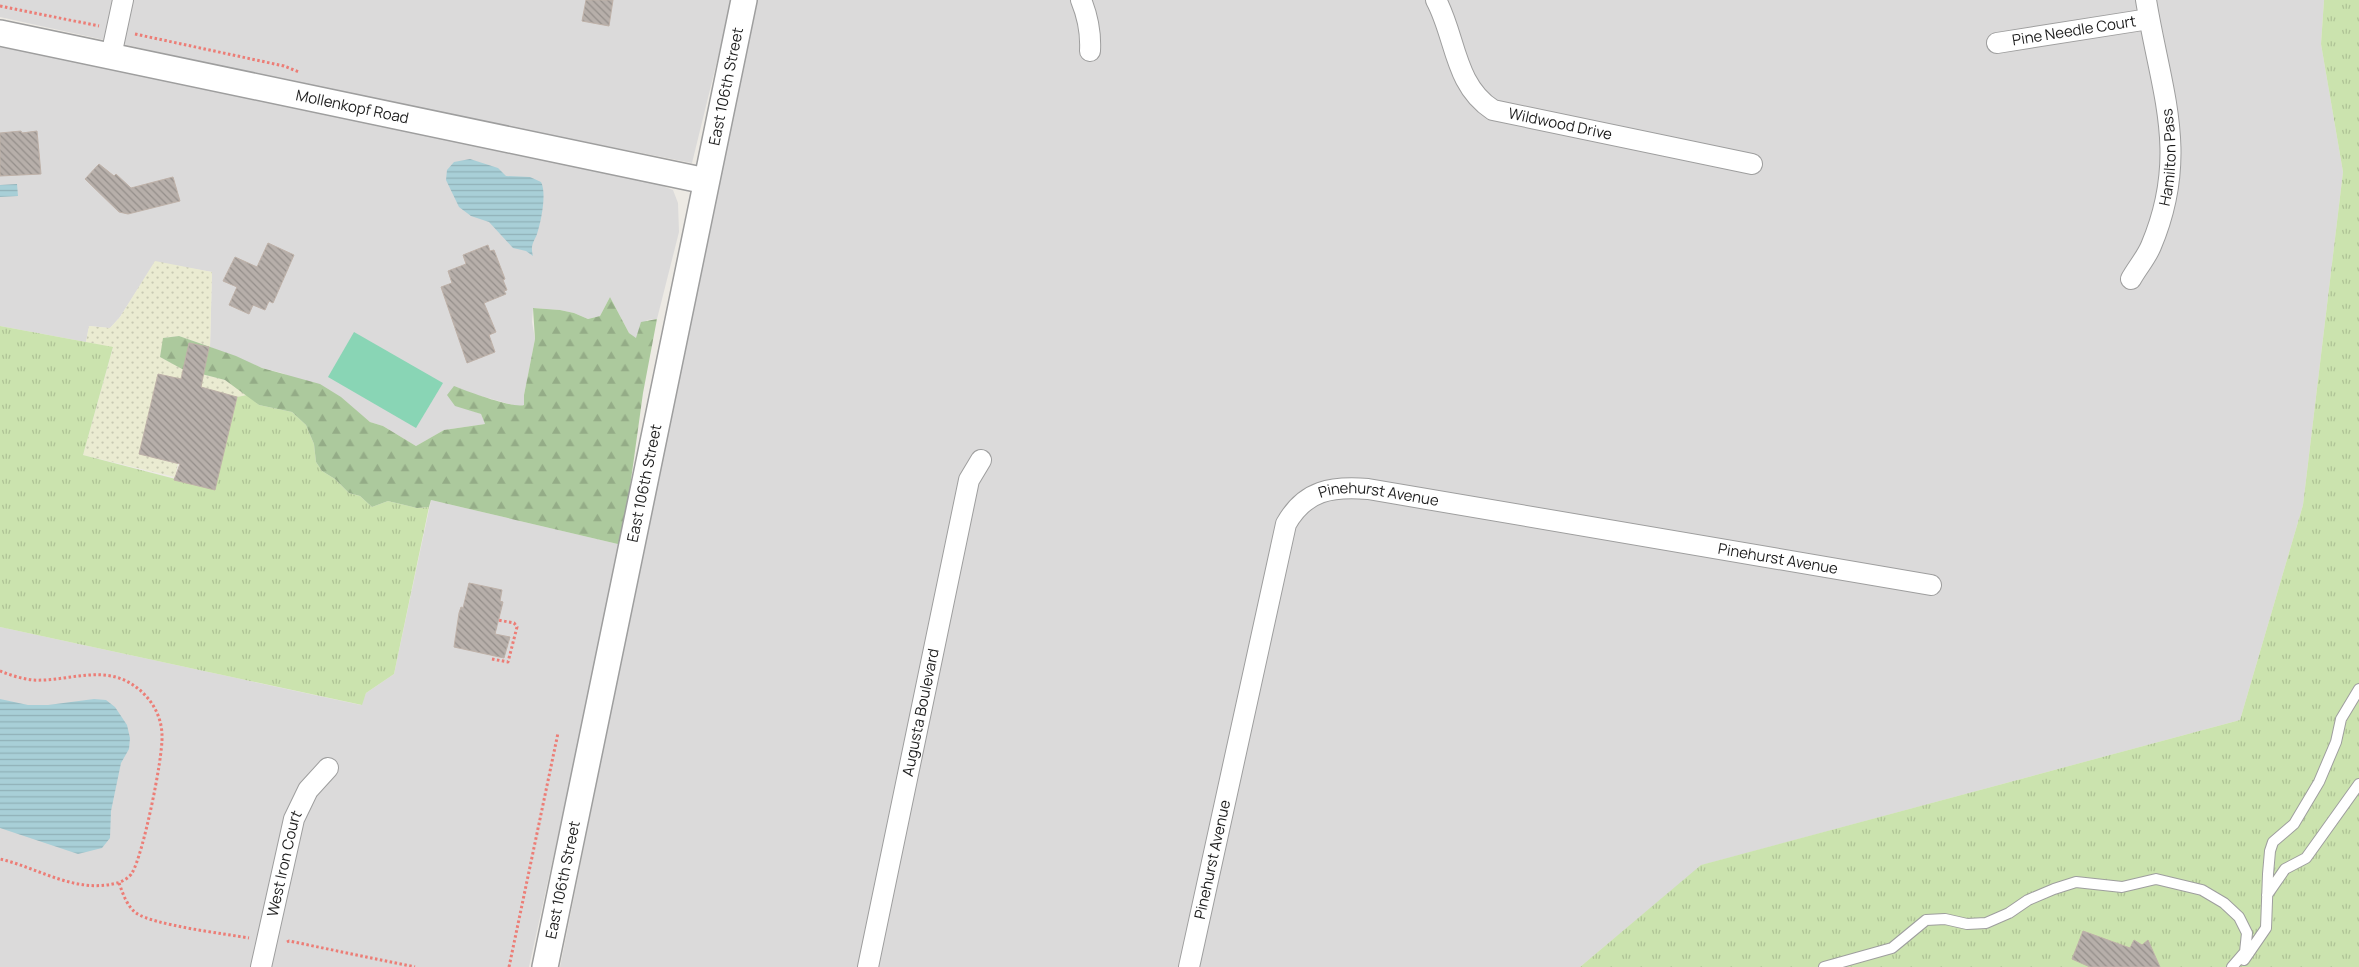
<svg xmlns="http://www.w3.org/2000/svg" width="2359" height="967" viewBox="0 0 2359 967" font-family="Manrope,sans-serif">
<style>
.residential{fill:#dbdada}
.farmland{fill:url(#farmland-dots)}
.grass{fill:url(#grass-tufts)}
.forest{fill:url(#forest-firs)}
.pitch{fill:#89d5b5}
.water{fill:url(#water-rules)}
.building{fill:url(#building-back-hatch);stroke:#beb1a8}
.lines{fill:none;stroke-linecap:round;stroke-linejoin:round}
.service-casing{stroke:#9e9e9e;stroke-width:12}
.minor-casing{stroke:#9e9e9e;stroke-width:22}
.tertiary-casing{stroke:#9e9e9e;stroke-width:28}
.path{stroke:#ec7d76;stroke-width:3;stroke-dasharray:2.5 2.5;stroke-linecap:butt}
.service{stroke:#fff;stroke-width:10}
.minor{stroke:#fff;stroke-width:20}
.tertiary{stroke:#fff;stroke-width:25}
.labels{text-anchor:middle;stroke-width:4;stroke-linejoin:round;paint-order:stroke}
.street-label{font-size:15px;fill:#1d1d1d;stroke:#fff}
</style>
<defs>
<pattern id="farmland-dots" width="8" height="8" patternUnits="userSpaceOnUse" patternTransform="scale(1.25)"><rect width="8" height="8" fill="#eaebd1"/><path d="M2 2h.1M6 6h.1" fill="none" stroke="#c8c9b3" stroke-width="1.8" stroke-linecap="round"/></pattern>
<pattern id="grass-tufts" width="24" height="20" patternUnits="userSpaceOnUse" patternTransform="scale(1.25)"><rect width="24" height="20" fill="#cbe3ae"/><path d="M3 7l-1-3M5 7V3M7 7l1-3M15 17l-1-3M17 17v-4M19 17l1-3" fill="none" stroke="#aec295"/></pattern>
<pattern id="forest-firs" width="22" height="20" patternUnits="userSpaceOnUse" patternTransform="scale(1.25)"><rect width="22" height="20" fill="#acc99d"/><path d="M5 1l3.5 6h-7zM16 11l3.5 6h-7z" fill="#94ac87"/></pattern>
<pattern id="water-rules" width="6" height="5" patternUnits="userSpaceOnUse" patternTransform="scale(1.25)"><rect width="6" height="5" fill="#a8cfd7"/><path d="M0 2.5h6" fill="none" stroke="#90b1b8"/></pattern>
<pattern id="building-back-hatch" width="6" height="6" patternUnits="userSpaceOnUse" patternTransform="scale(1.25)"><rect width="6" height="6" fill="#b7afaa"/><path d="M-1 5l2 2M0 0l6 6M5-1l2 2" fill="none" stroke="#948e8a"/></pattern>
</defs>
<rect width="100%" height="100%" fill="#edeae4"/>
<path class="residential" d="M0,0H732L692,163L394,104L0,17Z
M753,0H2324L2321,44L2343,172L2303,505L2240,720L1702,865L1580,967H560Z
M0,46L650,181L673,190L678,203L679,232L657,319L647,320L636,339L629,333L610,297L600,316L588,319L574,313L560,310L533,308L532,322L535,339L524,395V405L520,407L481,396L455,405L481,414L485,424L444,430L416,446L383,426L370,422L349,405L282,373L262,368L210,347L212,272L155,262L120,317L110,328L89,326L86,342L0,326Z
M431,500L622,545L529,967H0V627L361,705L366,693L394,674Z"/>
<path class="farmland" d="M155,261L212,272L210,347L179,336L164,338L160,357L183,369L225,380L247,395L237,397L183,383V380L158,374L139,454L178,464L175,477L83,455L113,348L86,342L89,326L110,328L120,317Z"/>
<path class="grass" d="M2324,0H2359V967H1580L1701,865L2240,720L2303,505L2343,172L2321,44Z
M0,326L113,347L83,455L214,489L237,397L247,395L259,405L292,412L306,425L314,444L316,462L322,471L335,479L349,493L360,496L372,507L388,501L417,508L429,507L394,674L366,693L362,705L0,627Z"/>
<path class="forest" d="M610,297L629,333L636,338L641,322L657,319L643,393L622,545L431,500L429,507L417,508L388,501L372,507L360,496L349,493L335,479L322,471L316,462L314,444L306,425L292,412L259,405L225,380L182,369L160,357L163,338L179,336L236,356L262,368L320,384L341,397L370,422L383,426L416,446L444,430L485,424L481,414L455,406L447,395L454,386C467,391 514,409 524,405V395L535,339L533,308L560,310L574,313L588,319L600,316Z"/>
<path class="pitch" d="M354,332L443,383L416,428L328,377Z"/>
<path class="water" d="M470,159L498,168L506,176L530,177L541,182C547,193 541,222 537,234C534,242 530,245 533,256L526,251L513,248L489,222L471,216L459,207L446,180L447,170L454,162Z
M17,184L18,196L0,197V185Z
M0,699L28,705H48L94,699L106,700L115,707L127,725L130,738L129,749L121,763L111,811L110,838L102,848L78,854L0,828Z"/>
<path class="building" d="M586,0H613L609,26L582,21Z
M21,131L22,133L37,131L41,174L0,176V133Z
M99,164L114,176L116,174L131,188L173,177L180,201L128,214L119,212L85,179Z
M268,243L294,255L273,303L269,301L265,310L253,305L249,314L229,305L237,287L223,281L235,257L257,267Z
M488,245L490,251L494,250L505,279L503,280L507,290L504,291L506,294L484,303L496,332L489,335L495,352L467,363L441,287L452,283L448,271L466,264L463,255Z
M189,343L209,347L201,387L237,397L215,490L174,480L180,464L139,454L158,374L181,379Z
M469,583L502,590L500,601L503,602L495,634L510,637L504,658L454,647L459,613L461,607L463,608Z
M2083,931L2130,948L2134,940L2142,945L2148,940L2160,967H2090L2072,959Z"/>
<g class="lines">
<defs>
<path id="service" d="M2267,895L2285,869L2306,858L2359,784
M2244,960L2266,928L2268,874L2270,851L2273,842L2294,824L2319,782L2336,742L2341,719L2359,689
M1824,967L1892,948L1926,920L1945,919L1967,924L1986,923L2009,913L2028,900L2054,889L2076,882L2122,887L2156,879L2202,890L2224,903L2239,917L2247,933L2245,952L2232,967"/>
<g id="minor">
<path d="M1081,0C1088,17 1091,33 1090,51"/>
<path id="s1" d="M1436,0C1456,37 1454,85 1493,110L1752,164"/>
<path id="s2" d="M1997,43L2149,19"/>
<path d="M111,56L123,0"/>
<path id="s3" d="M2131,279C2137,268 2146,258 2151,246C2190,154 2161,92 2146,0"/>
<path id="s4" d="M261,967L294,819L308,790L328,768"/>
<path id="s5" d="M868,967L969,480L981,460"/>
<path id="s6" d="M1189,967L1286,524C1305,490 1332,486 1368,489L1931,585"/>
</g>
<g id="tertiary">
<path id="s7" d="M0,33L706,181"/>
<path id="s8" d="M545,967L744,0"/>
</g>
</defs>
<use href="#service" class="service-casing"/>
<use href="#minor" class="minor-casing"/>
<use href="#tertiary" class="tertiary-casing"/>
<path class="path" d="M0,6L99,26
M135,34L284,66L299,72
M492,659L508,662L517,627L514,623L498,620
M0,671C10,675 22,679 33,680C68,682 104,663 136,687C151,698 162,716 162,736C163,758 143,855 132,873C130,877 122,882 117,883C75,894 39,868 0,859
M119,883C123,894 127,906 136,913C153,925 226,934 249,938
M287,942L289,941L415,967
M509,967L558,733"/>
<use href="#service" class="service"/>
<use href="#minor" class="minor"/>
<use href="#tertiary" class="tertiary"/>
</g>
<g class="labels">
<g class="street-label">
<text dy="5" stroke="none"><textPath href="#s2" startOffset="78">Pine Needle Court</textPath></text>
<text dy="5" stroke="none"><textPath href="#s8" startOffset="899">East 106th Street</textPath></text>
<text dy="5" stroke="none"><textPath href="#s7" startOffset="360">Mollenkopf Road</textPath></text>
<text dy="5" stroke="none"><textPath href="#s1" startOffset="195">Wildwood Drive</textPath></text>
<text dy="5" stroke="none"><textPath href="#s3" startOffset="130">Hamilton Pass</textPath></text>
<text dy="5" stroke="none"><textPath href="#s8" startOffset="494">East 106th Street</textPath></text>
<text dy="5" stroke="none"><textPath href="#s6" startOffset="560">Pinehurst Avenue</textPath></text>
<text dy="5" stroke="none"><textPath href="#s6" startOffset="965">Pinehurst Avenue</textPath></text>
<text dy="5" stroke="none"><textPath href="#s5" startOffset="260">Augusta Boulevard</textPath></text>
<text dy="5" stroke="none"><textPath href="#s6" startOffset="110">Pinehurst Avenue</textPath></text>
<text dy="5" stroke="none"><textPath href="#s4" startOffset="106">West Iron Court</textPath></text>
<text dy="5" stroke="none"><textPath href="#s8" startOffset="89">East 106th Street</textPath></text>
</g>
</g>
</svg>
